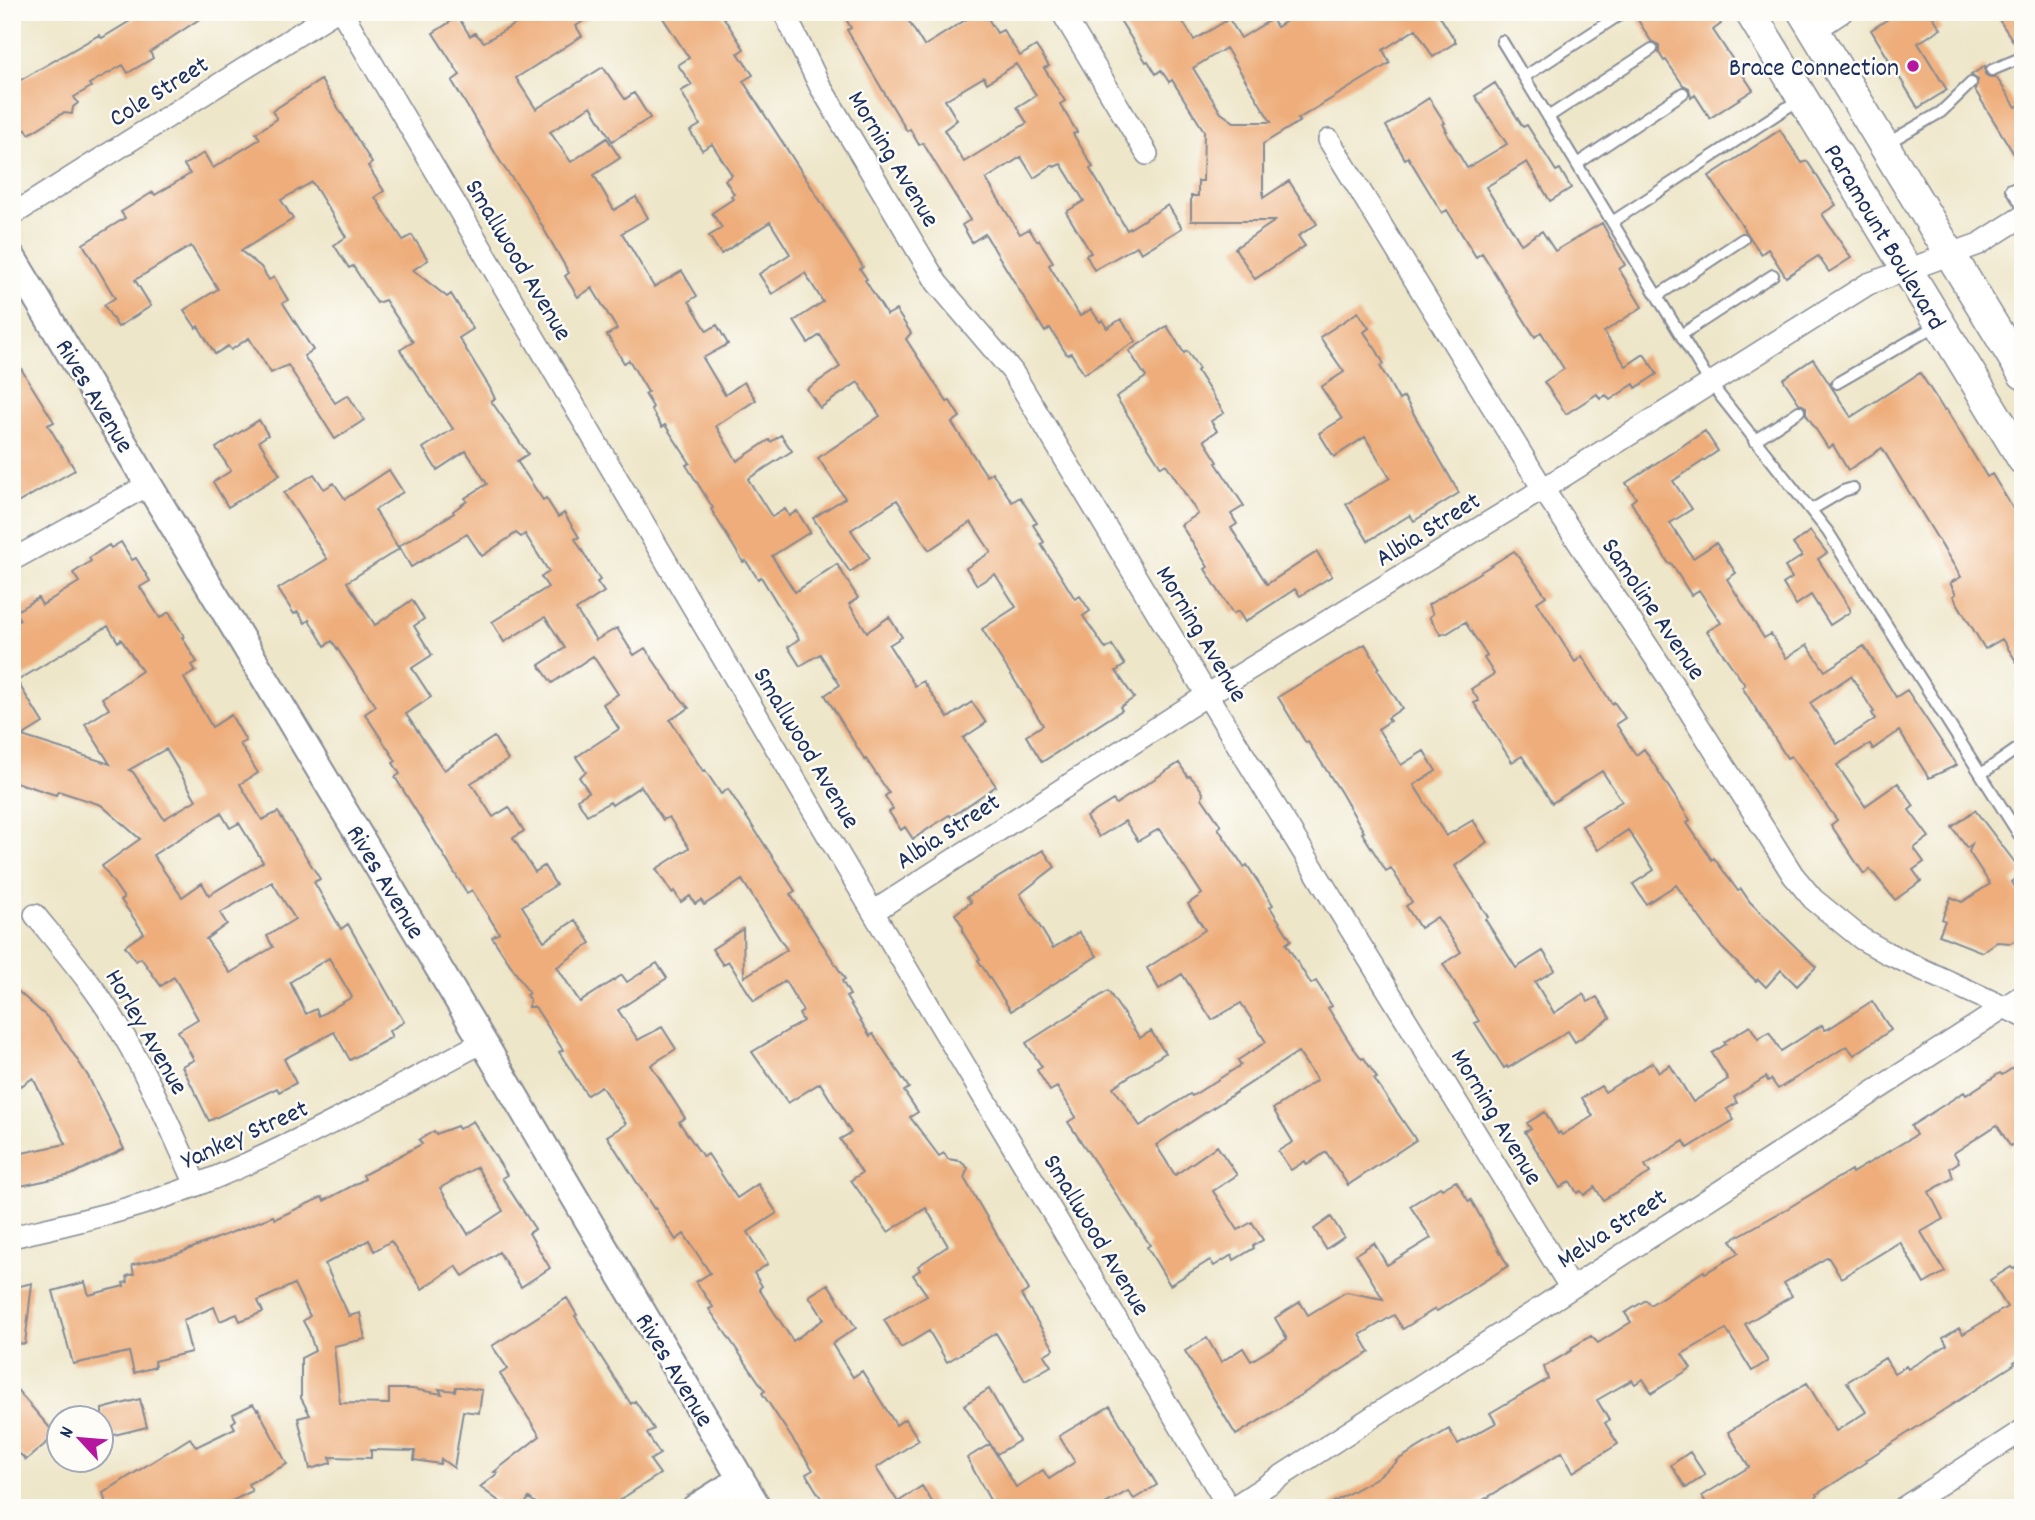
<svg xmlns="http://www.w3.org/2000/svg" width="2035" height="1520" viewBox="0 0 2035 1520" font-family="Dekko,sans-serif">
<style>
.building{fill:#eead7a;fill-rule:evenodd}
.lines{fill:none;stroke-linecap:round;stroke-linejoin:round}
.service-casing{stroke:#848a94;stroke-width:14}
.minor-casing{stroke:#848a94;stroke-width:24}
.tertiary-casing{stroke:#848a94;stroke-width:30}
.secondary-casing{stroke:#848a94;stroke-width:33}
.service{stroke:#fff;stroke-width:10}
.minor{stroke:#fff;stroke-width:21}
.tertiary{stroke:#fff;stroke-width:26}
.secondary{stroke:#fff;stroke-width:30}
.poi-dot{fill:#b5179e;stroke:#fdfcf7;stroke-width:2.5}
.labels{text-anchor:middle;stroke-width:5;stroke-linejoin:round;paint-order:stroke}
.poi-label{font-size:26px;fill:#1b2f5e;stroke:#fdfcf7;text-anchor:end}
.street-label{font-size:26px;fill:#1b2f5e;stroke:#fdfcf7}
</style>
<rect width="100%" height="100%" fill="#fdfcf7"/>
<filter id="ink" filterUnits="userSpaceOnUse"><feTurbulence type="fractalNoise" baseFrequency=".0143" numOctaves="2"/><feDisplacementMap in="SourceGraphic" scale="14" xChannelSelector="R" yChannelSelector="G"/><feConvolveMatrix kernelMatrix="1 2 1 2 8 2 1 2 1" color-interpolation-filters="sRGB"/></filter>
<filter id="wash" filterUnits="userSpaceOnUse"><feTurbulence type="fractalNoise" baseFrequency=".00686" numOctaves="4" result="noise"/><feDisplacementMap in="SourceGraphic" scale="28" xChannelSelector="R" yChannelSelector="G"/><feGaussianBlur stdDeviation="1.57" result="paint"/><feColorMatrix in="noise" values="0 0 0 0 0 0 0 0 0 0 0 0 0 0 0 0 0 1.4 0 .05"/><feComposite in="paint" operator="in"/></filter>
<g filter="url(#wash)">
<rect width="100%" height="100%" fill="#eee6c9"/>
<g id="blocks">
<path class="building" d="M145,12H210L150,52L153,58L128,73L123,65L89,84L91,87L74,97L78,103L73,107L72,114L63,113L29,134L26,129L20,133L12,121V85L99,35L102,38Z
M545,12H597L576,26L582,36L516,78L536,109L603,67L625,99L634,93L650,118L612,141L591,106L550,132L571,162L607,138L620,158L594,175L614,210L636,197L648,218L622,233L654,287L682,271L697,296L689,301L707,331L717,325L728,344L703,358L725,395L744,382L756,400L716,426L737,461L769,440L771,442L781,435L792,451L748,479L772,517L785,509L789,516L797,511L810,532L772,556L795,592L837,564L858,598L849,604L867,632L889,617L902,637L889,645L915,686L923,681L948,718L972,702L986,723L963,738L996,786L951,817L949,815L913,839L905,827L901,830L889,812L893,809L885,796L889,793L866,759L865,760L825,695L840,685L820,654L800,666L788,647L799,639L761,577L758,579L746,561L743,562L711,509L713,508L686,465L690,463L665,425L662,427L651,409L653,407L645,394L648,392L629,360L624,363L607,335L617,329L592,288L578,297L565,276L569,273L525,196L503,166L452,81L460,75L433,33L458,17L470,36L475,33L484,42L531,15L533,19Z
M659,12H720L744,49L738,53L753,75L743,81L863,267L860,269L867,279L865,280L887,315L896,310L911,333L906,339L947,402L950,401L960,417L952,423L987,476L992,472L1012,502L1020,497L1037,523L1033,525L1044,542L1041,544L1075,599L1080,596L1090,611L1083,616L1106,649L1112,645L1125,665L1116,671L1134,698L1120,707L1122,710L1042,762L1026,736L1043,725L982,629L1016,607L995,574L977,585L966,568L991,552L971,522L929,550L897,500L851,530L870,558L850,572L813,518L845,498L818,458L880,416L858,382L820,408L807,389L840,367L820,335L808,343L794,321L823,302L805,273L772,294L759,274L790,254L770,222L721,254L709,236L722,228L712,213L733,199L731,196L734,194L725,180L732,175L712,144L702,150L690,131L700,125L681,91L692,85L678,65L689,58Z
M842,12H903L924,46L978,12H984L997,33L1003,30L1020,56L1036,46L1049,66L1044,68L1065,101L1060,104L1077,132L1073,134L1093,167L1090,169L1127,230L1168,205L1182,228L1141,253L1137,246L1094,270L1086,255L1091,253L1066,212L1084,201L1061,164L1054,167L1053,165L1034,178L1021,157L986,179L1020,234L1029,229L1037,241L1039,240L1053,262L1049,265L1080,316L1091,309L1100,322L1102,320L1107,328L1121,319L1136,341L1084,374L1071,353L1067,355L1050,328L1045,332L985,234L972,242L962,225L970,220L923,143L919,145L910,129L907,131L847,30L851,28ZM1016,64L1036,95L1017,107L1027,123L964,162L944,130L957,120L945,100L984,77L987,83Z
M1115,12H1177L1194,40L1229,19L1241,38L1272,19L1277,27L1301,12H1444L1439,15L1456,42L1433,57L1416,29L1383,50L1390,63L1298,119L1300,121L1263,144V198L1289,181L1317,224L1298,236L1305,246L1255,279L1235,248L1275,221H1191V196H1198V181H1203L1204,131L1172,80L1169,82L1161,70L1156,74L1148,61L1146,62ZM1226,48L1271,122H1234L1221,113L1193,68Z
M1633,12H1713L1721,24L1713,30L1753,90L1710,118L1695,95L1691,98L1689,88L1683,85L1666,60L1664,61L1659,53V45L1651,41Z
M1899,12H1930L1941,29L1918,43L1947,90L1918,108L1871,30Z
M1994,12H2023V49L2019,50Z
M1985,66V74L1990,78L1996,77L2016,107L2023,103V169L1975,90L1978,80L1971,75Z
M321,80L372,163L368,166L384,191L375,197L403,240L412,235L428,260L413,270L447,297L451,294L473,329L459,338L490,388L495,399L491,401L528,454L517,461L543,500L546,498L558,517L564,513L579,537L575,539L600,580L597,582L604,592L576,610L596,640L617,628L634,655L645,648L673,689L689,708L670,720L703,771L705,770L721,794L728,789L795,891L790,894L845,979L842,981L850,995L846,997L870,1036L873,1034L909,1088L904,1091L918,1112L910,1117L939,1156L944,1153L948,1159L960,1161L968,1168L964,1178L1029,1290L1021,1295L1054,1349L1044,1355L1051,1366L1025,1381L996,1333L947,1362L929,1331L901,1348L884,1320L927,1295L913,1275L920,1270L918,1266L948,1246L926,1208L888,1232L851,1180L862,1173L840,1139L851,1133L820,1083L788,1103L752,1052L803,1021L799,1014L803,1011L785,981L754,1001L728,961L723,965L712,949L743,929L744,977L787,950L742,880L704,905L701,900L695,904L690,896L681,902L674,891L672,893L656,869L689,848L669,817L663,820L641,786L612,805L610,802L587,815L577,799L589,792L579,777L586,772L576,757L619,729L603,704L618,694L593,656L552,683L539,665L565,648L545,617L504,642L492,622L548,587L541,577L549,572L525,534L521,537L516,533L482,556L467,534L411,567L399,546L454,513L453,511L467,501L465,498L487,484L466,451L437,470L423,448L453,429L400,350L413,342L385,300L377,303L353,266L349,268L334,245L346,237L312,182L281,200L293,219L241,251L261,267L269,280L274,277L288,300L283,303L313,350L304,356L335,403L348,395L364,420L335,439L288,365L271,373L249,338L231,350L228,346L215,354L198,326L196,328L184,310L218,289L191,246L135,280L151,306L118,327L104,305L115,298L83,244L125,218L121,212L153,192L155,195L190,174L184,165L204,153L213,168L260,139L256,133L277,119L272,111Z
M1495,83L1523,127L1527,125L1556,171L1560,169L1571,188L1550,201L1527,162L1486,187L1521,244L1542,231L1555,251L1602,223L1625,265L1619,269L1642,307L1604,332L1626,366L1644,354L1657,374L1636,388L1634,384L1610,400L1606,395L1600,399L1597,394L1566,414L1544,382L1564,369L1541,332L1535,337L1482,253L1476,257L1447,210L1442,213L1408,157L1405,159L1386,126L1429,98L1445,123L1443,124L1447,131H1445L1467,168L1507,144L1475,96Z
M1780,130L1802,163L1807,161L1836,205L1822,214L1851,258L1829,272L1818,256L1786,277L1768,249L1761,254L1709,176Z
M1358,312L1369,328L1364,332L1377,351L1384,364L1380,366L1399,400L1404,397L1459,493L1414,521L1410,515L1368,541L1346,504L1390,478L1365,437L1334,457L1319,433L1342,419L1321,387L1344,372L1320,337Z
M1167,326L1184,353L1187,351L1199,369L1197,371L1224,413L1211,421L1217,431L1204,440L1218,462L1216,463L1244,506L1231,514L1237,524L1231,528L1267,584L1317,552L1332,576L1300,596L1295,589L1245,622L1238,611L1233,614L1205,569L1208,567L1181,525L1198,514L1166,464L1161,467L1116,397L1146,377L1129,351Z
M12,354L54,422L48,425L75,470L12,506Z
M1813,359L1851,417L1920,373L1944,410L1946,409L1987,477L1992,474L2023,525V672L2002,639L1985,649L1953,596L1956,594L1950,583L1961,577L1882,448L1848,470L1833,445L1828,448L1806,414V407L1799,403L1783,379Z
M259,420L268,435L259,441L280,475L228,507L213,482L231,471L216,448Z
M1705,431L1718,451L1673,481L1692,509L1670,523L1693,558L1716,543L1736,573L1727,579L1764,638L1771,634L1786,658L1807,645L1825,671L1864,646L1896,697L1907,690L1957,765L1929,778L1899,731L1873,749L1870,744L1837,765L1865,806L1898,783L1914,806L1909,810L1929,837L1914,848L1924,862L1913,870L1921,881L1895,900L1870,869L1864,874L1831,825L1837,820L1791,756L1787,758L1742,687L1745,685L1707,631L1721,623L1699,590L1691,595L1671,563L1669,564L1631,502L1636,498L1626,483ZM1851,676L1874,712L1872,713L1875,719L1837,744L1810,703Z
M389,470L403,492L375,510L399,549L347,582L375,625L412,600L424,619L414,626L432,655L412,668L431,697L406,714L444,770L494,737L508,760L471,783L493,817L509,807L524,831L513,838L535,872L544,866L556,885L522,906L544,941L575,920L591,943L557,967L580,1002L622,975L627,982L657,963L667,978L618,1010L638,1040L662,1027L676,1049L651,1065L685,1118L679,1122L703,1157L708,1154L737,1198L758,1184L777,1213L748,1232L768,1264L754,1273L762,1286L759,1289L793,1341L824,1319L809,1296L828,1284L856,1328L832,1344L853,1377L862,1371L896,1425L905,1419L919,1440L876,1468L898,1502L922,1486L936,1508H829L819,1495L806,1474L813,1470L762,1393L765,1391L709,1309L713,1307L696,1282L710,1273L684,1234L676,1240L655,1208L654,1209L607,1136L626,1124L601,1086L587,1095L559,1052L563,1050L535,1007H528L530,1000L526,995L529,993L492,937L499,933L472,890L467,893L395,777L400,774L393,763L396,761L365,714L376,706L332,641L325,646L309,620L305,623L298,612L294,614L278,589L327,559L284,493L314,474L324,489L334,483L345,499Z
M1810,531L1827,553L1818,559L1850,609V612L1830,625L1811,595L1796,605L1783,584L1792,578L1785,567L1802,556L1793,544Z
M121,542L132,560L136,558L150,581L140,587L160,618L169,612L184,636L182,637L197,662L192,665L196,671L184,678L212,727L231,715L246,741L240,744L258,773L240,784L262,820L278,812L320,879L314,882L341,929L348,924L404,1022L389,1031L392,1037L350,1060L334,1032L284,1059L296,1083L279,1092L277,1088L209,1121L182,1066L194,1060L178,1031L198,1019L174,977L161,986L141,958L136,961L125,946L144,933L121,900L124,898L102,866L140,839L101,805L58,791L56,795L12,781V625L20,620L15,612L38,598L42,605L79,582L73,573L91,561L89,558L109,545L111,548ZM108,626L118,642L121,639L142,671L102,698L109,709L85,724L110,764L22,736L43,723L17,681ZM166,749L196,800L164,819L133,772L129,770ZM221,813L230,828L239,823L263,862L209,895L202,883L182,897L153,855ZM272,882L295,919L267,936L273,947L230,973L206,939L227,924L220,913ZM329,958L352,997L319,1016L316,1009L306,1014L290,982Z
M1514,551L1546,596L1537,602L1575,662L1582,656L1612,704L1614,702L1625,718L1616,724L1636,755L1644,749L1690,820L1687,823L1712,860L1714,858L1738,891L1741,889L1750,902L1816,967L1797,986L1781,970L1766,987L1758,979L1756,981L1722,948L1676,885L1646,904L1633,884L1654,870L1628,830L1598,850L1582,826L1622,801L1602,771L1552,803L1522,756L1512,762L1474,703L1479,701L1471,689L1494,674L1484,658L1487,656L1465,622L1446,634L1445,633L1441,635L1429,617L1433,614L1428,605Z
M1365,644L1379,667L1377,669L1402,708L1388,718L1390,721L1378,729L1401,765L1424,751L1436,771L1414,785L1446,836L1473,820L1487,842L1455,866L1488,917L1485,919L1516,968L1543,951L1555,970L1535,982L1554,1013L1583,994L1588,1002L1597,997L1610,1018L1575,1042L1568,1031L1508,1068L1507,1066L1504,1068L1475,1023L1479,1021L1443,964L1461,952L1437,917L1420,928L1406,906L1412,902L1391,868L1386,871L1362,833L1364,832L1340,791L1308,742L1306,743L1278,697Z
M1179,763L1188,777L1190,776L1198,785L1203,793L1202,798L1221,826L1218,828L1244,867L1247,865L1273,905L1270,907L1291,940L1286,944L1311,984L1316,981L1332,1006L1328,1008L1352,1046L1362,1059L1364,1058L1377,1078L1374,1079L1416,1140L1348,1185L1326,1152L1307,1165L1305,1161L1291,1170L1278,1151L1293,1142L1273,1109L1317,1080L1298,1052L1156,1145L1175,1175L1217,1146L1237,1175L1213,1191L1238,1230L1252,1222L1263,1240L1253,1246L1254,1248L1234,1260L1232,1255L1214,1266L1210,1260L1170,1285L1147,1247L1150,1245L1068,1122L1076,1117L1057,1087L1050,1091L1037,1070L1042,1067L1026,1043L1108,991L1140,1038L1151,1031L1165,1053L1113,1087L1140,1126L1190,1094L1192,1096L1241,1065L1238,1060L1266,1042L1241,1003L1212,1020L1182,974L1159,989L1147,968L1205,930L1188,904L1202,894L1159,829L1138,841L1125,821L1099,837L1086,817L1113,800L1116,804Z
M1975,810L2023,873L2012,882L2023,899V935L2011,943L1997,942L1982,952L1939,935L1945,921L1942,919L1951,897L1962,902L1990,884L1969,852L1972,844L1967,848L1952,827Z
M1043,850L1055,867L1020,894L1053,948L1079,932L1097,956L1011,1011L978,960L980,959L963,933V927L955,914L971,902L967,897Z
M12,986L47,1017L70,1049L88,1076L124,1149L71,1175L16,1187L12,1186V1155L66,1144L33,1078L21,1086L12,1073Z
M1872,1001L1891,1030L1854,1055L1847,1046L1778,1089L1771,1079L1768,1081L1766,1077L1734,1097L1737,1103L1727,1109L1734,1120L1688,1148L1684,1141L1645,1165L1650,1173L1603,1200L1595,1187L1584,1195L1581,1191L1577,1193L1570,1181L1560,1188L1525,1132L1531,1129L1527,1123L1545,1112L1558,1134L1560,1132L1562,1135L1593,1116L1582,1098L1601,1086L1605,1092L1653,1062L1659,1072L1670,1065L1693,1102L1728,1079L1712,1053L1726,1044L1724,1042L1750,1026L1758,1039L1769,1032L1781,1051L1822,1025L1825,1030L1828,1029Z
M2016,1066L2023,1078V1138L2010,1146L1997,1125L1954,1153L1959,1162L1950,1168L1953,1178L1929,1192L1943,1219L1921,1232L1945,1272L1924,1284L1900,1242L1841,1278L1828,1257L1784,1283L1792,1296L1745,1324L1768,1361L1752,1371L1726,1329L1682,1354L1691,1368L1652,1393L1643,1379L1635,1384L1632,1380L1597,1400L1609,1420L1605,1423L1618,1444L1573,1472L1562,1452L1470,1508H1323L1376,1478L1397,1462L1396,1461L1449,1429L1458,1444L1496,1423L1490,1413L1548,1379L1544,1367L1572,1350L1571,1348L1591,1336L1598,1343L1631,1322L1625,1313L1646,1300L1650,1305L1704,1271L1705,1273L1739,1253L1731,1240L1790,1207L1851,1170L1852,1173L1916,1135L1911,1126L1964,1092L1966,1095L2000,1073L2002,1075Z
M473,1121L507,1175L502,1178L535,1229L529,1233L550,1268L521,1287L499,1252L463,1276L456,1266L422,1289L391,1241L374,1251L369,1240L325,1264L349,1316L360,1313L365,1339L334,1346L340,1403L389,1404V1389H412L442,1394L439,1389L455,1391L456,1387H461L482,1390L479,1413L463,1411L454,1468L441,1459L440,1464L414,1460L415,1451L371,1450V1458L330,1457L331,1463L310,1469L298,1418L310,1415L301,1398V1358L315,1351L309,1332L303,1321L310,1316L294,1284L258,1301L263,1312L240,1321L237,1314L220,1321L214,1307L183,1320L191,1352L154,1361L155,1367L134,1373L129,1352L73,1364L53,1291L85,1282L89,1295L124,1286L123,1283L128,1282L127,1276L134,1274L132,1265L177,1254L273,1216L275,1219L322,1197L324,1201L365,1179L363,1175L422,1144L419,1140L434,1131L436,1134L457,1126L459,1129ZM477,1167L503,1211L468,1234L440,1188Z
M1456,1181L1469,1202L1471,1200L1508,1266L1437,1311L1435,1309L1403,1329L1394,1315L1360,1335L1370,1352L1236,1435L1185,1351L1207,1338L1221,1362L1243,1348L1251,1361L1287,1339L1275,1318L1300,1302L1308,1315L1346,1292L1383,1299L1356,1254L1374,1243L1387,1265L1431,1238L1410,1206L1440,1187L1442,1189Z
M1331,1217L1344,1237L1326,1249L1314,1229Z
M2023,1263V1357L2014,1362L2015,1364L1866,1460L1867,1462L1817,1494L1818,1496L1799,1508H1709L1702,1496L1749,1467L1728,1432L1807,1383L1836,1431L1866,1412L1847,1382L1885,1358L1894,1373L1906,1366L1908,1369L1947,1345L1943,1338L1959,1328L1963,1334L2007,1307L1990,1280L2011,1267L2013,1269Z
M32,1283L25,1344L12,1343V1288Z
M567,1298L577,1315L575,1316L631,1404L635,1401L654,1429L647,1434L660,1454L650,1460L660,1474L607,1508H542L529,1498L522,1508H508L480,1487L498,1473L494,1472L540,1436L500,1374L508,1369L492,1346Z
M12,1384L56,1435L26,1460L20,1454L12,1460Z
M989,1389L1019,1441L997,1454L964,1405Z
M140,1399L147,1427L102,1438V1409Z
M253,1404L257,1410L258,1409L287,1464L248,1484L252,1491L218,1508H107L103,1493L190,1438L196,1447L235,1428L232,1423L236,1420L233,1414Z
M1110,1406L1157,1485L1134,1499L1128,1491L1098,1508H982L991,1502L967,1458L990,1444L1016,1487L1043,1470L1049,1479L1075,1462L1059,1436Z
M1690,1452L1705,1475L1686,1488L1671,1465Z"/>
</g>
</g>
<g filter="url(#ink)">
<use href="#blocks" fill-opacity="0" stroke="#848a94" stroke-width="2"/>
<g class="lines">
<defs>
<path id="service" d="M1502,41L1710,383L1828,532L2023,841
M1992,70L2023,57
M1524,77L1624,12
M1548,117L1652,49
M1886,144L1941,112L1971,83
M1577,164L1683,93
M2011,189L2023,207
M1612,222L1800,99
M1657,296L1743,239
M1681,335L1773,275
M1837,383L1939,324
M1754,441L1799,411
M1811,510L1843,491L1853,488
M1981,774L2023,745"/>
<path id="minor" d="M342,12L873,912L1229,1508
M784,12L820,86L937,283L1012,371L1207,695L1570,1287
M1062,12L1147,154
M1815,30L1842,12
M1329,140L1543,489L1670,680L1793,875L1813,899L1862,939L1889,954L2023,1016
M12,215L334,12
M12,560L150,484
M873,912L1207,695L1543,489L1868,284L1979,244L2023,216
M35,915C65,952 97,989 121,1031C150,1080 173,1133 196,1185
M12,1237C75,1222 137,1209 197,1185C297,1145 388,1092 483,1042
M1232,1508L2023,995
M1903,1508L2023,1430"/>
<path id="tertiary" d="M12,257L483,1042L758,1508
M695,1508L741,1479"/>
<path id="secondary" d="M1750,12L2023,460
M1803,12L2023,374"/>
</defs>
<use href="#service" class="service-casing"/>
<use href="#minor" class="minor-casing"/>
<use href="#tertiary" class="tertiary-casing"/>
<use href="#secondary" class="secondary-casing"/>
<use href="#service" class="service"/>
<use href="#minor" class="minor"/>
<use href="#tertiary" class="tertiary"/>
<use href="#secondary" class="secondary"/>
</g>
</g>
<circle class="poi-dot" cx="1913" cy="66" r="7"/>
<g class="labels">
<g class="poi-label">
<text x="1899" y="75">Brace Connection</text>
</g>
<g class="street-label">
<text transform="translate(158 90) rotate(-32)" y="9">Cole Street</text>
<text transform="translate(895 158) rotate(59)" y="9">Morning Avenue</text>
<text transform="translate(1886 236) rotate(59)" y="9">Paramount Boulevard</text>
<text transform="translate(520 259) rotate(59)" y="9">Smallwood Avenue</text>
<text transform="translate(96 395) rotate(59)" y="9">Rives Avenue</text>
<text transform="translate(1427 528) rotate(-32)" y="9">Albia Street</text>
<text transform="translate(1655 608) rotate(56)" y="9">Samoline Avenue</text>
<text transform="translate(1203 633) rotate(59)" y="9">Morning Avenue</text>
<text transform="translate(808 747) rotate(59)" y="9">Smallwood Avenue</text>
<text transform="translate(947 830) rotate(-33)" y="9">Albia Street</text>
<text transform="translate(387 881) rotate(59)" y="9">Rives Avenue</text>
<text transform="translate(148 1031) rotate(60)" y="9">Horley Avenue</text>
<text transform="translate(1498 1116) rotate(59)" y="9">Morning Avenue</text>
<text transform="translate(244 1133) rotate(-24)" y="9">Yankey Street</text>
<text transform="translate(1611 1227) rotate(-33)" y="9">Melva Street</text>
<text transform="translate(1098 1234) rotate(59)" y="9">Smallwood Avenue</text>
<text transform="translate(676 1369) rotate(59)" y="9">Rives Avenue</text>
</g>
</g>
<rect width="2035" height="1520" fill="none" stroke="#fdfcf7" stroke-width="42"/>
<g transform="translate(80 1439) rotate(296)"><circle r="33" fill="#fdfcf7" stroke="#a3aaba" stroke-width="2"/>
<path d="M0-5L12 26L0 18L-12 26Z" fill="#b5179e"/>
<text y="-10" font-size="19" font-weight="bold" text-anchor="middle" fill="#1b2f5e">N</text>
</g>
</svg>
